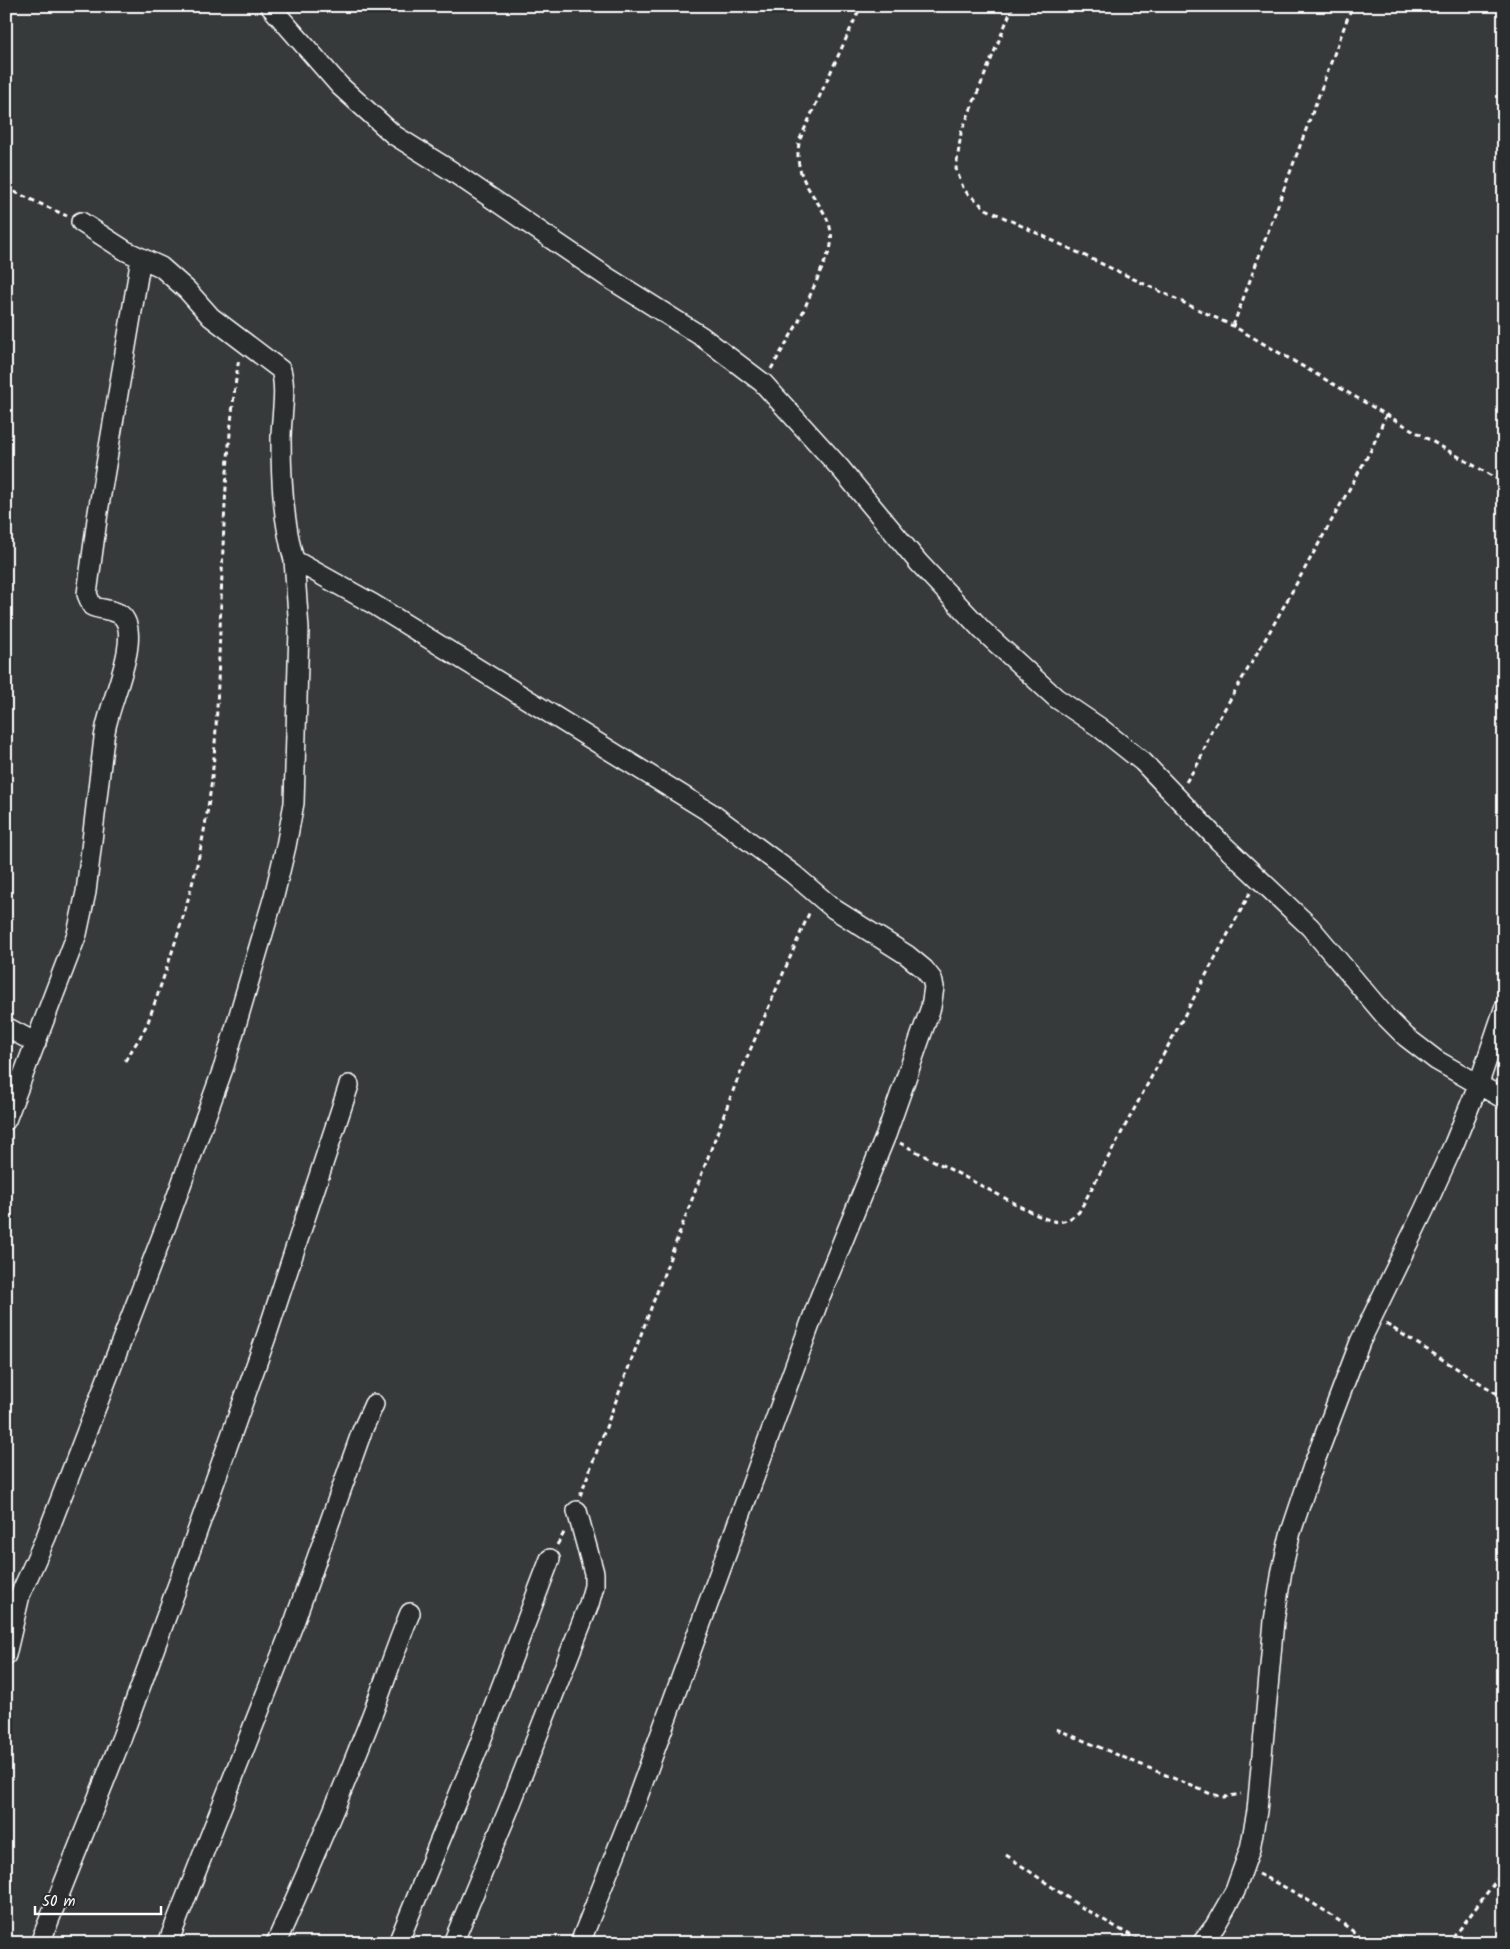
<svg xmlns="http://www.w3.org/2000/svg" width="1510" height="1949" viewBox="0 0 1510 1949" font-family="Kalam,sans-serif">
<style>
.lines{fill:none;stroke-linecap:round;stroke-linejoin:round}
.minor-casing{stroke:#fff;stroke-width:22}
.path{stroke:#fff;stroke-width:3;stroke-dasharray:5 4;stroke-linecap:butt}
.minor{stroke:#2a2d2e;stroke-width:19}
</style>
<rect width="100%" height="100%" fill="#373a3b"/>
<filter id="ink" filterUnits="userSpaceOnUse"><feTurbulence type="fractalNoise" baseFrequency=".02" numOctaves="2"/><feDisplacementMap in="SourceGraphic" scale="10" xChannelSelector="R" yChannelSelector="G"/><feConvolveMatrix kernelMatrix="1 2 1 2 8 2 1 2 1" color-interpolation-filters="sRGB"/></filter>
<g filter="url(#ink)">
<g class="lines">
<defs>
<path id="minor" d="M270,6L340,86L394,135L450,170L607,277L701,336L763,383L841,469L919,563L982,630L1056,698L1099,727L1143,762L1219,841L1310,927L1386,1017L1406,1037L1436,1060L1504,1099
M81,222L126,251L161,267L187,290L211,317L281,370C287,392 281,416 281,439C281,480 283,521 294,560L373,604L711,813L793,874L834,909L907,955L924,969L932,979L934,987L931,1007L886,1135L820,1297L634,1807L580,1943
M6,1027L36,1043
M6,1120L77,934L86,892L104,738C105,732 106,725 108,719C113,696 142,633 121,615C114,609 100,610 92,606L87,594L98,512L141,258
M6,1655L20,1595L46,1537L169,1218L224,1066L274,896L286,846L294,803L299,629L294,560
M40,1943L122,1737L192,1546L266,1337L349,1085
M168,1943L295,1620L362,1431L374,1404
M276,1943C306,1875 336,1807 363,1738C380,1697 393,1654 410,1613
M398,1943L478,1748L550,1559
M453,1943L508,1811L589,1604L594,1586V1573L577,1511
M1202,1943L1215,1926L1235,1891L1250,1849L1257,1811L1274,1621L1282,1570L1290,1535L1313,1466L1360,1342L1424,1210L1454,1144L1479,1083L1504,1009"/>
</defs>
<use href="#minor" class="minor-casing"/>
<path class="path" d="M1013,6L961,133L956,169L964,190L986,209L1233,326L1504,483
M6,188L67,216
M1233,326L1352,6
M771,369L798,323L830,250C841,206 787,191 800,139L861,6
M1186,782L1199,762L1211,732L1224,710L1270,631L1371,450L1386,415
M125,1061L142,1034L148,1022C173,951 197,882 208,807C216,757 217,707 219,656C223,557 224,457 239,358
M900,1143L1037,1215C1056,1223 1062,1226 1079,1212L1250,893
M1386,1324L1504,1398
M580,1496L736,1083L810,911
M557,1545L565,1531
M1056,1729L1211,1794L1224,1797L1241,1794
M1006,1855L1081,1907L1144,1943
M1258,1874C1297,1892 1335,1915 1367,1943
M1446,1943L1460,1929L1504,1870"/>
<use href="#minor" class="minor"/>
</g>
</g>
<rect width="1510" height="1949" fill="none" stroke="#2a2d2e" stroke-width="25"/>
<rect x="12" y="12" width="1485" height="1924" fill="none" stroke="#fff" stroke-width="2" filter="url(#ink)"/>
<path d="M35 1906v8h126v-8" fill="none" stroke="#ffffff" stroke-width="2.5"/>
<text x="42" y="1906" font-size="15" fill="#ffffff" stroke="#2a2d2e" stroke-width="4" paint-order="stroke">50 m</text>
</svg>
